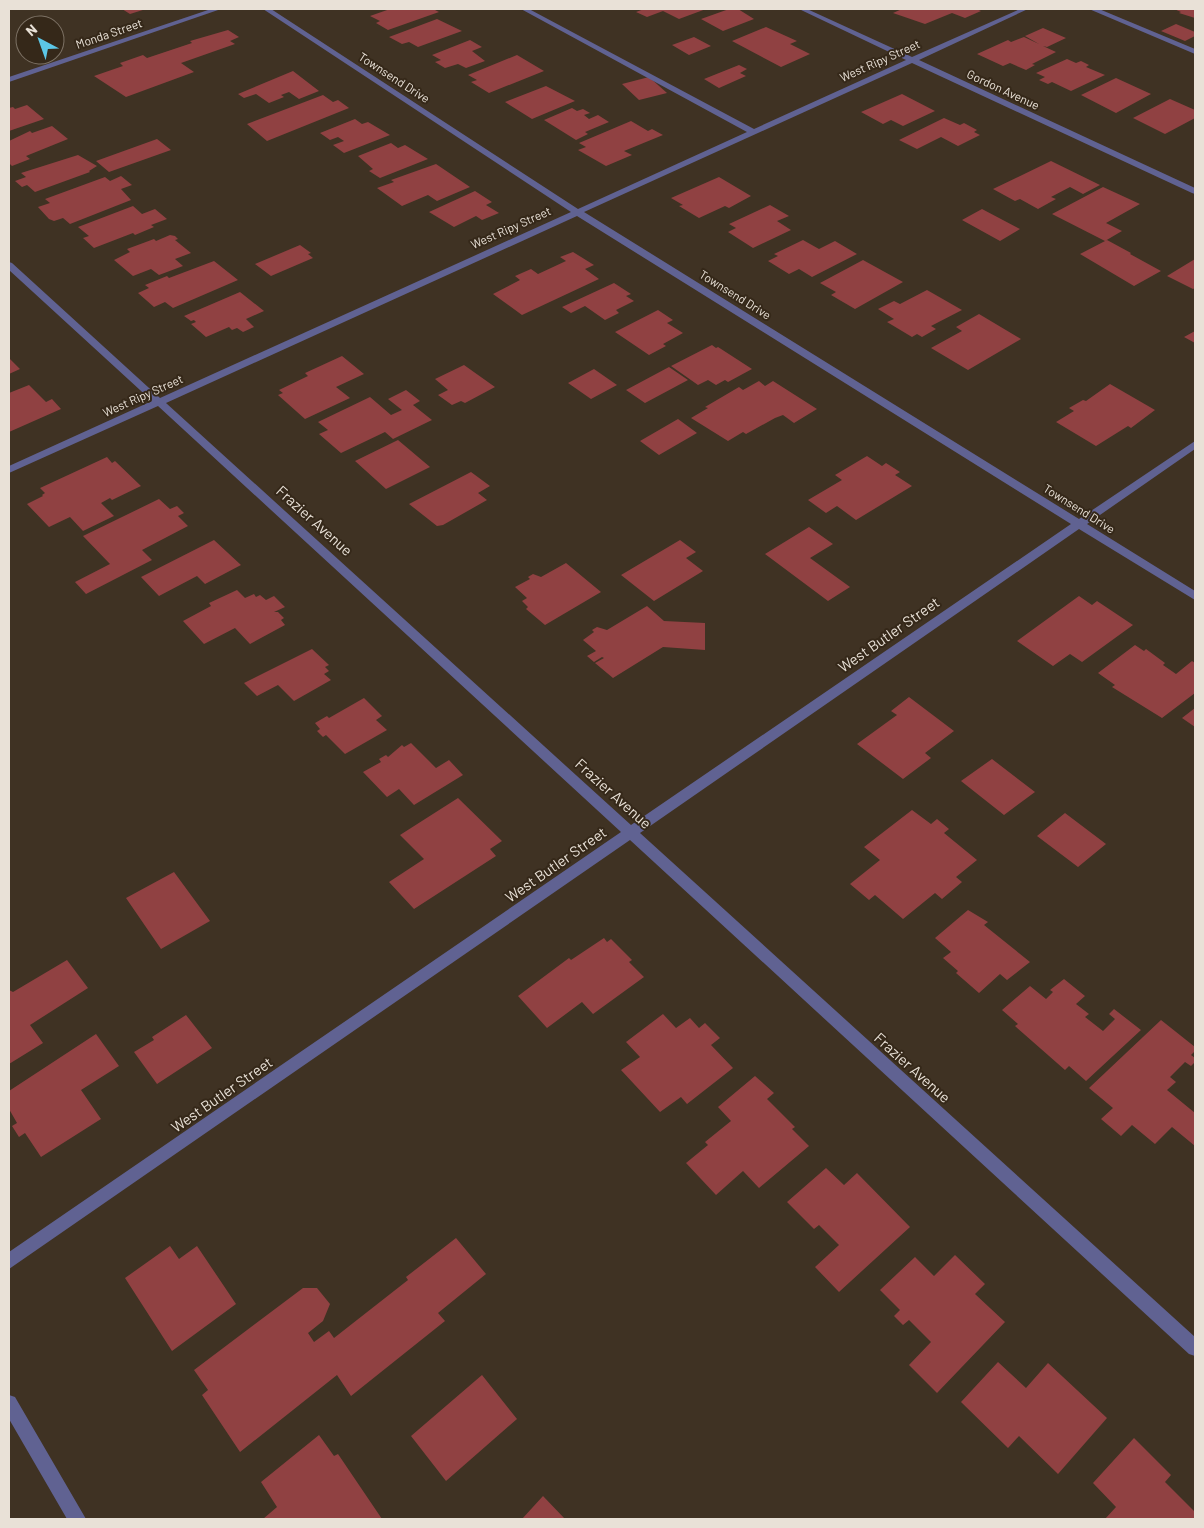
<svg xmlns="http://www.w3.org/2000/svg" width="1204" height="1528" viewBox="0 0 1204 1528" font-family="Barlow,sans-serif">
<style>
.building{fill:#904142}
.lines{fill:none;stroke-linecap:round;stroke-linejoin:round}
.minor{fill:#606292;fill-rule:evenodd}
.labels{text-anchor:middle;stroke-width:4;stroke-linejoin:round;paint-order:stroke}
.far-street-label{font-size:12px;fill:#e9e1d7;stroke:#352819}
.street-label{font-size:15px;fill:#e9e1d7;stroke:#352819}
</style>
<rect width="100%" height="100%" fill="#3f3223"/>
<path class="building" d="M122,9H146L130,14Z
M390,9H433L439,12L388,30L376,23L380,21L370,16Z
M644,9H706L679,19L663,11L647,17L636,12Z
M729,9H738L754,19L723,31L701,19Z
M902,9H976L981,11L965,18L952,13L925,24L893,13Z
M1174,9H1195V18L1179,13L1181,12Z
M437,19L462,31L418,47L409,42L402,44L389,37Z
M1176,24L1195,32V36L1185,41L1161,31Z
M766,27L797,41L790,44L810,54L781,67L732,41Z
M1043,28L1066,38L1047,47L1043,46L1056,52L1032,64L1035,65L1026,70L1010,63L1003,66L977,54L1008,40L1011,42L1024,37L1039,44L1025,36Z
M228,30L239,37L230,41L235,44L181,63L194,72L126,97L94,76L123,66L120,63L143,55L147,58L192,43L190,41Z
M694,37L711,46L689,55L672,45Z
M470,40L482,47L472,51L485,61L466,68L458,64L445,68L435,62L441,60L432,55Z
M517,55L544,71L489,93L471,82L477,80L468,75Z
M1067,59L1076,63L1081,61L1089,65L1086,67L1105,75L1071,91L1052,82L1048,84L1039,80L1045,77L1036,73Z
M739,65L747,69L740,73L746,76L719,88L704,79Z
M293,71L319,91L299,99L289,92L281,95L284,97L269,103L256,94L244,98L238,94Z
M649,77L667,93L639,100L622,84Z
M1116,78L1151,94L1116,113L1081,95Z
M546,86L575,101L532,119L505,102Z
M902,94L935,111L903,126L891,120L883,124L861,112Z
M323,95L333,102L338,100L349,108L267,141L247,124Z
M1170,99L1195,110V118L1165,134L1133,118Z
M27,105L44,119L9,131V108L13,107L15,109Z
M572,108L577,111L583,109L590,113L584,115L589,119L598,115L609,122L585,132L588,134L576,140L544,120Z
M944,118L960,125L964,123L977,130L974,132L980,135L958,146L941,137L917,149L899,140Z
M355,119L362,124L368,122L390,135L344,153L333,145L344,141L338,137L330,140L320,133Z
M631,121L648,131L652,129L663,135L624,151L632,155L606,166L578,150L586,147L579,143Z
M52,126L68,139L26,156L30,159L12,166L9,163V141L30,131L32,133Z
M157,139L171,150L109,172L96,161Z
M391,143L398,148L405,145L428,159L380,178L369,171L373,169L358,156Z
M78,155L97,166L89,171L90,172L35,192L27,185L22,187L15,181L26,177L21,173Z
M1051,161L1100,185L1083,194L1070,187L1051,197L1056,199L1038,209L1020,199L1015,201L993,189Z
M436,164L470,187L437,201L428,195L402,206L377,188L394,182L391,180Z
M121,176L132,185L121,189L131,200L70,224L63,218L54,221L49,219L38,207L50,203L45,199L105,177L110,181Z
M719,177L751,196L729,208L725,206L699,218L679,206L683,205L671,198Z
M1103,187L1140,204L1106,223L1122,231L1105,241L1052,214Z
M475,191L492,202L486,205L499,213L482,220L476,216L454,227L429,212Z
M770,205L789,216L777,221L791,230L753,248L728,232L736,228L729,224Z
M133,206L142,214L155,209L167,219L151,225L154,227L135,235L133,233L94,248L83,238L89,236L78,227Z
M982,209L1020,229L1000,241L962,220Z
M170,235L175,236L178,239L175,240L191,253L175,259L183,266L159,275L151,269L133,276L114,260L130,252L127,249L154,239L156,241Z
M803,240L819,249L835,241L857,254L812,277L799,269L789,274L768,261L778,256L774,254Z
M1107,240L1131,253L1130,254L1161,271L1134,286L1080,254Z
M300,245L311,253L308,254L313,258L271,276L255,264Z
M573,252L594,265L585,269L599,279L522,315L493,294L520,280L515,276L531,269L538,274L566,261L560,257Z
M1195,259V288L1193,289L1167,276Z
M863,260L903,282L855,309L831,295L836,292L820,283Z
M214,261L238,280L173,308L165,302L154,307L138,293L149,288L145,285L167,276L169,278Z
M614,283L631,294L626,296L634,301L616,310L619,313L605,320L585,306L571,313L562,307Z
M927,290L962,310L931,326L936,329L922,337L917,334L912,337L887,322L894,319L878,309L894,301L900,304Z
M240,292L264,311L246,319L254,327L243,332L237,328L232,330L229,327L206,337L191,324L196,322L194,320L191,321L184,316Z
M658,310L673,320L667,323L683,333L663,344L666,346L649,355L615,332Z
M979,314L1021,339L968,370L931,348L962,331L956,327Z
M1195,331V343L1184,337Z
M712,345L716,348L718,347L752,369L728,382L725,380L716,385L708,380L698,385L671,366Z
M342,356L364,374L336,387L350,398L305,419L278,395L283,393L279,390L308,376L305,373Z
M9,358L20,369L9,374Z
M464,365L495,387L465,403L461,401L452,405L438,395L448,390L435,379Z
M669,367L688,380L645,403L626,390Z
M594,369L617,385L591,399L568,383Z
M759,381L765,386L773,381L817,409L794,423L783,415L775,418L746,434L743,432L728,441L691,418L708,408L705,407L739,387L743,390Z
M1110,384L1155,410L1131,428L1128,426L1096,446L1056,422L1074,411L1069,408L1083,400L1086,401Z
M29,385L46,402L52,399L61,409L9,432V393Z
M406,390L420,401L413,405L432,420L393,439L385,432L341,453L319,434L328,430L318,422L370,397L391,415L402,410L388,399Z
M678,419L697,433L659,455L640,441Z
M398,440L430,467L386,489L355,461Z
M867,456L882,466L886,463L900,472L895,475L912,486L856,520L837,506L826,513L808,500L842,480L835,475Z
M107,457L112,463L115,461L141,486L112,500L110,498L101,503L114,516L83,531L70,517L49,527L27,504L43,496L42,495L45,493L40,488Z
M471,472L490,486L478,493L487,500L443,525L437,526L409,504Z
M159,499L170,509L177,506L184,513L178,516L188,526L142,550L152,560L86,594L75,582L110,564L83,536Z
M809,527L833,544L810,558L850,587L828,601L765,554Z
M214,540L241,565L205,584L197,576L159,596L141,577Z
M680,540L696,552L686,558L703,571L654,601L621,575Z
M566,563L601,592L545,625L526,609L528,607L522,601L527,598L515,587L530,579L528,577L533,574L541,577Z
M237,590L245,598L254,594L256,597L260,595L266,600L274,596L285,607L274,612H278L284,618L281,620L285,625L250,644L235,628L204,644L183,621L211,606L209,603Z
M1079,596L1092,605L1097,601L1133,625L1082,662L1070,654L1053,666L1017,641Z
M647,606L664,621L705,623V650L663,647L613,678L595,663L604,658L602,657L594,662L587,656L596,651L583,640L594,632L592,630L597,627L607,630Z
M1135,645L1144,651L1146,649L1165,663L1163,665L1176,674L1192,661L1195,663V693L1162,718L1112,687L1115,685L1098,673Z
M312,649L329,665L325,667L329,671L324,674L331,680L294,701L278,685L257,696L244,683Z
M909,697L954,731L925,753L931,758L903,779L857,744L897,715L891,711Z
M364,698L382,716L376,720L387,730L345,754L326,735L323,737L317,731L320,729L315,723L327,716L329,718Z
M1195,708V727L1182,718Z
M411,743L436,768L449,760L463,775L414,805L399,789L387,797L363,772L381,762L379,759L386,755L388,757L402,745L404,747Z
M992,759L1035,792L1004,815L961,781Z
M458,798L502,841L490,849L496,856L414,909L389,882L424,859L400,835Z
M912,810L931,824L937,819L949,829L944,833L977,860L956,877L962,882L942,899L935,893L903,919L875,895L869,900L850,884L880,860L864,847Z
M1065,813L1106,844L1078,867L1037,836Z
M174,872L210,921L161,949L126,898Z
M968,910L988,922L984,925L1030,962L1007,980L1000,974L979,993L956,973L958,971L943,958L951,952L935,938Z
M604,938L607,942L611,939L632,960L629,962L644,977L593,1014L582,1002L547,1028L518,996L569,958L571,960Z
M67,960L88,988L30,1025L43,1043L9,1064V990L13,992Z
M1064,979L1085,996L1076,1004L1089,1014L1085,1017L1103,1031L1115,1019L1109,1014L1114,1009L1141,1030L1086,1081L1069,1066L1065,1070L1015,1026L1018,1024L1002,1010L1030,986L1046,999L1053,992L1050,990Z
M663,1014L676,1028L690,1018L699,1028L705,1023L720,1038L711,1045L733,1068L687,1104L681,1097L660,1112L621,1070L640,1057L626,1042Z
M186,1015L212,1048L157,1084L134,1052L154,1040L152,1037Z
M1161,1020L1195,1047V1051L1191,1055L1195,1058V1062L1191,1066L1185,1062L1170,1077L1176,1082L1167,1090L1195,1113V1146L1172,1127L1155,1144L1132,1125L1121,1136L1101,1119L1113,1108L1089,1088Z
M96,1034L119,1066L81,1090L101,1119L41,1157L25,1133L19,1137L12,1126L17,1123L9,1109V1091Z
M755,1076L774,1093L767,1099L795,1127L792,1129L809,1146L759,1188L743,1171L716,1195L686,1163L708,1145L705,1142L731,1121L718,1107Z
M826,1168L844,1185L857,1173L910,1227L839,1292L815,1267L839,1245L819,1225L814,1229L787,1202Z
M456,1238L486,1274L438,1313L445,1321L351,1396L337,1375L240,1452L202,1395L208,1390L194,1370L303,1288H317L330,1304L323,1321L308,1333L314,1342L329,1331L334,1338L408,1280L406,1277Z
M170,1246L179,1259L197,1246L236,1304L172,1351L125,1278Z
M955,1255L985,1284L975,1294L1005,1322L937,1393L909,1365L931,1342L909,1320L903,1325L894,1316L900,1310L880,1290L915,1257L934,1276Z
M998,1362L1026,1388L1048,1363L1107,1418L1058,1474L1019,1436L1008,1448L961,1402Z
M482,1375L517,1419L446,1481L411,1436Z
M319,1435L334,1456L338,1454L382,1519H263L277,1507L261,1482Z
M1134,1438L1171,1475L1165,1482L1195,1512V1519H1105L1116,1507L1093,1483Z
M543,1496L565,1519H522Z"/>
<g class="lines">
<path class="minor" d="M211,9H221L9,82V77Z
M263,9H271L578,209L747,132L521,9H529L754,129L906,60L799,9H807L912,57L1020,9H1028L919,60L1195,188V194L1192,193L912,63L584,212L1079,519L1195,441V449L1087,524L1195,591V600L1079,529L640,833L1195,1337V1356L1189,1354L630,840L9,1269V1252L621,832L158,406L9,473V466L152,401L9,270V262L12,263L160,398L571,212ZM577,216L1071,524L631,825L166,403Z
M1089,9H1099L1195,49V54Z
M9,1395L15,1397L86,1519H67L9,1419Z"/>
</g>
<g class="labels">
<g class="far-street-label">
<text transform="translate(109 34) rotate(-19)" y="4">Monda Street</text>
<text transform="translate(880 61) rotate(-24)" y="4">West Ripy Street</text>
<text transform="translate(394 78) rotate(33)" y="4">Townsend Drive</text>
<text transform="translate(1003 90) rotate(25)" y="4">Gordon Avenue</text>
<text transform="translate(511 228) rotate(-24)" y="4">West Ripy Street</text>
<text transform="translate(735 295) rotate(32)" y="4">Townsend Drive</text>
<text transform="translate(143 396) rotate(-24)" y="4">West Ripy Street</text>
<text transform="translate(1079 509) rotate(32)" y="4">Townsend Drive</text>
</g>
<g class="street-label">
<text transform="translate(314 521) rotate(42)" y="5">Frazier Avenue</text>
<text transform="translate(889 635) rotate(-35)" y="5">West Butler Street</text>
<text transform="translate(613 794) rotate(42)" y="5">Frazier Avenue</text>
<text transform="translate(556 865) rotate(-35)" y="5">West Butler Street</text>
<text transform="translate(912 1068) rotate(42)" y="5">Frazier Avenue</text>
<text transform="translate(222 1095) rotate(-35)" y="5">West Butler Street</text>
</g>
</g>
<rect width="1204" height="1528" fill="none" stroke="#e9e1d7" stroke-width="20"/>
<g transform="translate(40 40) rotate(319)"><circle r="24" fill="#352819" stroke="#7d7265"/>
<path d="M0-4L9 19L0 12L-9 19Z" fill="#5cc7e7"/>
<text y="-8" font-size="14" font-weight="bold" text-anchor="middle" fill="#e9e1d7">N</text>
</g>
</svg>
